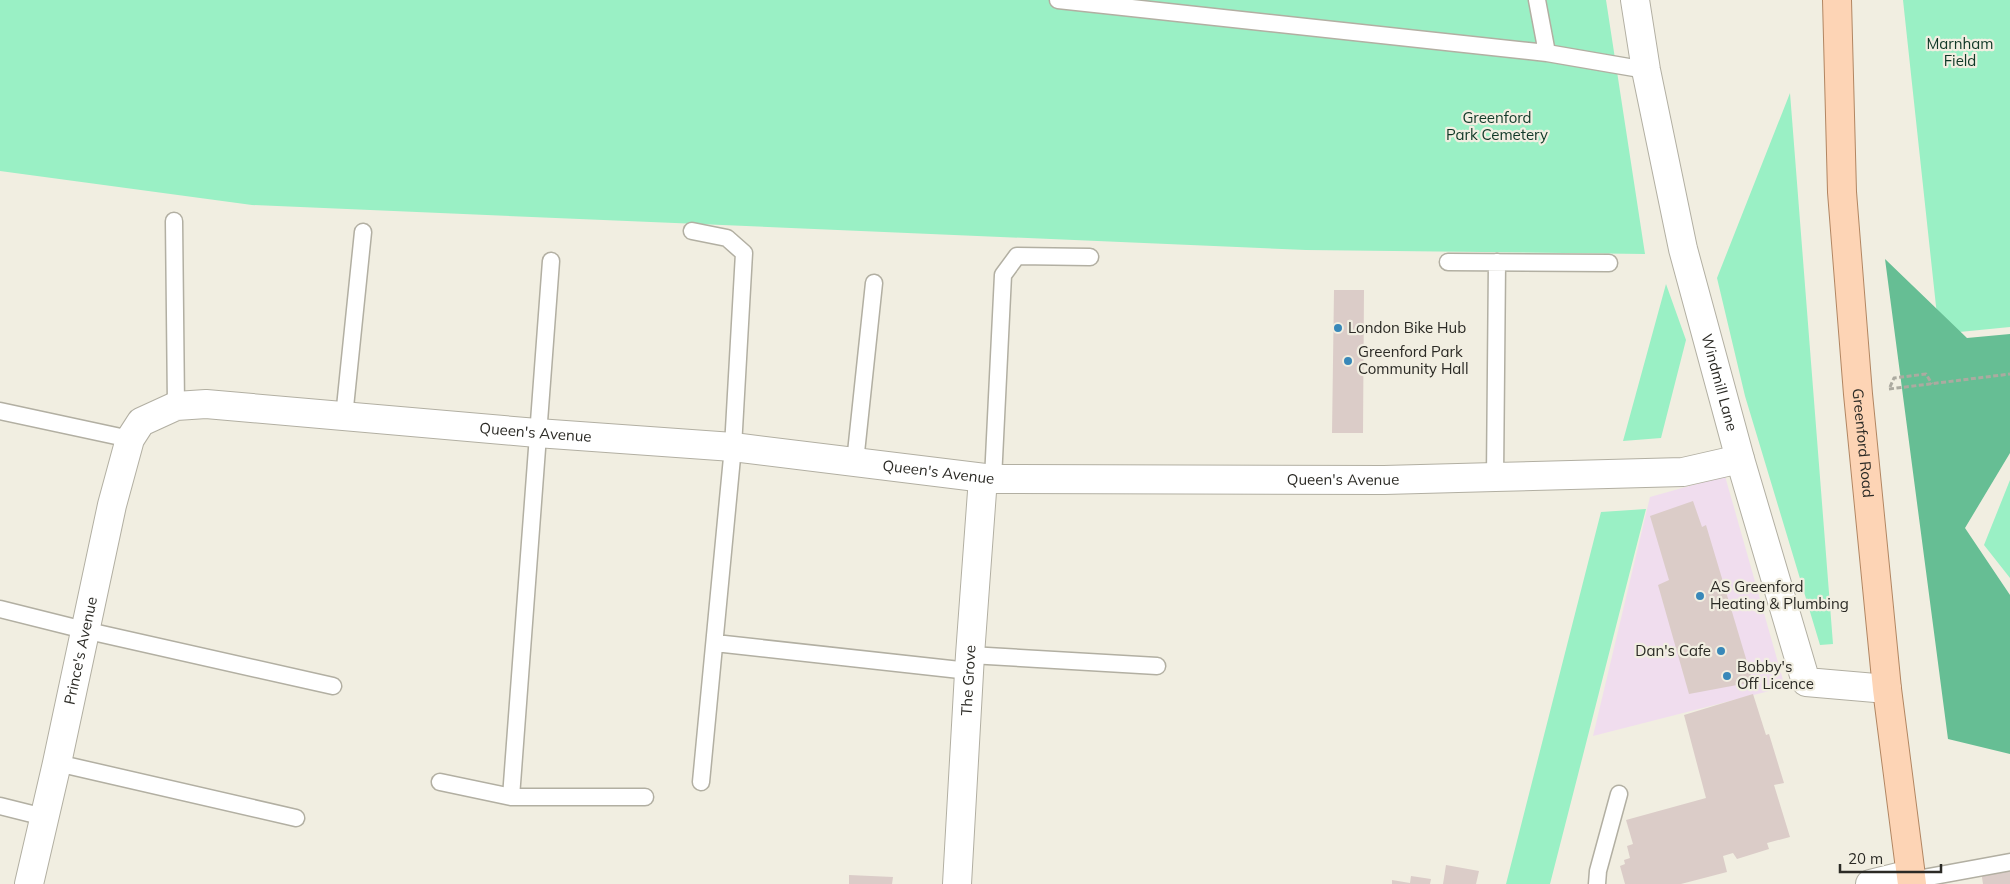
<svg xmlns="http://www.w3.org/2000/svg" width="2010" height="884" viewBox="0 0 2010 884" font-family="Mulish,sans-serif">
<style>
.commercial{fill:#f0ddee}
.green{fill:#9af0c5}
.forest{fill:#66be94}
.building{fill:#dbccc8}
.lines{fill:none;stroke-linecap:round;stroke-linejoin:round}
.service-casing{stroke:#b2afa2;stroke-width:19}
.minor-casing{stroke:#b2afa2;stroke-width:30}
.primary-casing{stroke:#b28662;stroke-width:30}
.path{stroke:#acaaa0;stroke-width:3;stroke-dasharray:5 2.5;stroke-linecap:butt}
.service{stroke:#fff;stroke-width:16}
.minor{stroke:#fff;stroke-width:28}
.primary{stroke:#fdd4b5;stroke-width:28}
.poi-dot{fill:#3888b9;stroke:#f1eee1;stroke-width:2}
.labels{text-anchor:middle;stroke-width:4.5;stroke-linejoin:round;paint-order:stroke}
.park-label{font-size:15px;fill:#103827;stroke:#f1eee1}
.poi-label{font-size:15px;fill:#2b2a25;stroke:#f1eee1;text-anchor:start}
.street-label{font-size:15px;fill:#2b2a25;stroke:#f1eee1}
</style>
<rect width="100%" height="100%" fill="#f1eee1"/>
<path class="commercial" d="M1725,476L1785,687L1593,736L1650,497Z"/>
<path class="green" d="M0,0H1606L1645,254L1306,250L252,205L0,171Z
M1903,0H2010V327L1939,334Z
M1790,93L1833,644L1820,645L1745,396L1717,278Z
M1666,284L1686,340L1661,438L1623,441Z
M2010,480V578L1984,545Z
M1646,509L1550,884H1506L1601,512Z"/>
<path class="forest" d="M1885,259L1967,338L2010,334V453L1965,528L2010,595V754L1948,739Z"/>
<path class="building" d="M1334,290H1364L1363,433H1332Z
M1693,501L1702,527L1706,525L1753,682L1689,694L1658,585L1669,580L1650,516Z
M1753,694L1766,735L1769,734L1784,783L1774,785L1790,837L1767,843L1769,849L1737,859L1733,853L1723,856L1727,872L1681,884H1625L1620,866L1625,864L1624,860L1630,858L1627,846L1633,844L1626,820L1706,798L1684,715Z
M1446,865L1479,871L1476,884H1443Z
M2010,867V884H1983L1981,871Z
M849,875L893,877L892,884H849Z
M1411,876L1431,879L1430,884H1392V880L1410,883Z"/>
<g class="lines">
<defs>
<path id="service" d="M1058,0L1547,53L1646,70
M1537,0L1547,53
M174,221L176,406
M692,231L727,238L744,253L733,447L701,782
M1448,262L1609,263
M0,411L130,439
M344,417L363,232
M855,462L874,283
M1495,477L1497,262
M993,479L1003,275L1017,256L1090,257
M0,609L84,630L333,686
M715,643L969,671
M970,655L1157,666
M57,763L296,818
M440,782L511,797H645
M511,797L551,261
M0,806L44,817
M1912,880L2010,862
M1597,884L1598,871L1619,794"/>
<g id="minor">
<path id="s1" d="M1635,0L1646,70L1683,249L1740,459L1806,682L1887,689"/>
<path id="s2" d="M29,884L57,763L112,505L130,439L141,422L176,406L206,404L537,433L733,447L993,479L1384,480L1495,477L1683,472L1740,459"/>
<path id="s3" d="M957,884L970,655L983,478"/>
<path d="M1870,884L1910,874"/>
</g>
<g id="primary">
<path id="s4" d="M1837,0L1842,192L1858,394L1887,689L1912,884"/>
</g>
</defs>
<use href="#service" class="service-casing"/>
<use href="#minor" class="minor-casing"/>
<use href="#primary" class="primary-casing"/>
<path class="path" d="M1890,387L1894,378L1926,374L1932,384
M1889,389L2010,374"/>
<use href="#service" class="service"/>
<use href="#minor" class="minor"/>
<use href="#primary" class="primary"/>
</g>
<g class="poi-dot">
<circle cx="1338" cy="328" r="5"/>
<circle cx="1348" cy="361" r="5"/>
<circle cx="1700" cy="596" r="5"/>
<circle cx="1721" cy="651" r="5"/>
<circle cx="1727" cy="676" r="5"/>
</g>
<g class="labels">
<g class="park-label">
<text x="1960" y="49">Marnham<tspan x="1960" dy="17">Field</tspan></text>
<text x="1497" y="123">Greenford<tspan x="1497" dy="17">Park Cemetery</tspan></text>
</g>
<g class="poi-label">
<text x="1348" y="333">London Bike Hub</text>
<text x="1358" y="357">Greenford Park<tspan x="1358" dy="17">Community Hall</tspan></text>
<text x="1710" y="592">AS Greenford<tspan x="1710" dy="17">Heating &amp; Plumbing</tspan></text>
<text x="1711" y="656" text-anchor="end">Dan's Cafe</text>
<text x="1737" y="672">Bobby's<tspan x="1737" dy="17">Off Licence</tspan></text>
</g>
<g class="street-label">
<text dy="5" stroke="none"><textPath href="#s1" startOffset="392">Windmill Lane</textPath></text>
<text dy="5" stroke="none"><textPath href="#s2" startOffset="876">Queen's Avenue</textPath></text>
<text dy="5" stroke="none"><textPath href="#s4" startOffset="444">Greenford Road</textPath></text>
<text dy="5" stroke="none"><textPath href="#s2" startOffset="1281">Queen's Avenue</textPath></text>
<text dy="5" stroke="none"><textPath href="#s2" startOffset="1686">Queen's Avenue</textPath></text>
<text dy="5" stroke="none"><textPath href="#s2" startOffset="239">Prince's Avenue</textPath></text>
<text dy="5" stroke="none"><textPath href="#s3" startOffset="204">The Grove</textPath></text>
</g>
</g>
<path d="M1840 864v8h101v-8" fill="none" stroke="#2b2a25" stroke-width="2.5"/>
<text x="1848" y="864" font-size="15" fill="#2b2a25" stroke="#f1eee1" stroke-width="4" paint-order="stroke">20 m</text>
</svg>
